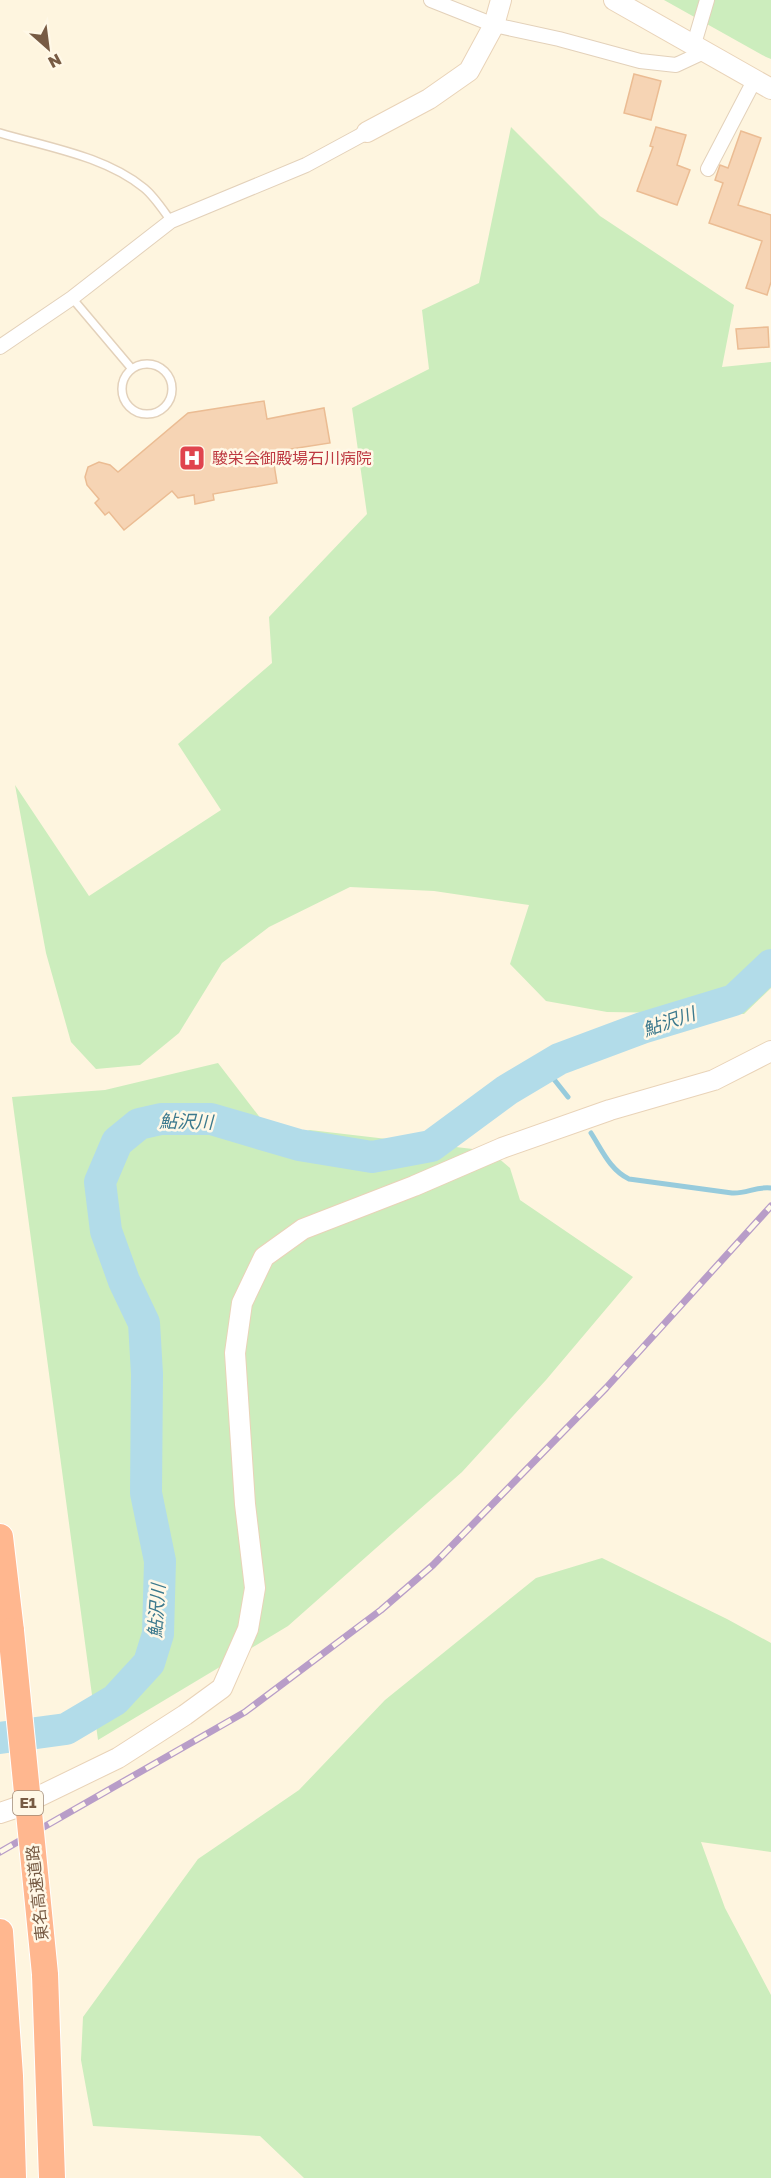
<svg xmlns="http://www.w3.org/2000/svg" width="771" height="2178" viewBox="0 0 771 2178" font-family="'Golos Text','Noto Sans JP',sans-serif">
<style>
.green{fill:#ccedbd}
.lines{fill:none;stroke-linecap:round;stroke-linejoin:round}
.stream{stroke:#97cbdc;stroke-width:5}
.river{stroke:#b2dce9;stroke-width:32}
.building{fill:#f6d4b4;stroke:#ebbc93;stroke-width:1.5}
.lane-casing{stroke:#e3d1ba;stroke-width:10}
.street-casing{stroke:#e3d1ba;stroke-width:16}
.secondary-casing{stroke:#e9d3b8;stroke-width:22}
.highway-casing{stroke:#fff;stroke-width:28}
.lane{stroke:#fff;stroke-width:7}
.street{stroke:#fff;stroke-width:14}
.secondary{stroke:#fff;stroke-width:20}
.highway{stroke:#ffb78f;stroke-width:26}
.rail-casing{stroke:#b89dc8;stroke-width:7}
.rail{stroke:#fff8e7;stroke-width:4.5;stroke-dasharray:14;stroke-linecap:butt}
.highway-bridge-casing{stroke:#fff;stroke-width:28;stroke-linecap:butt}
.highway-bridge{stroke:#ffb78f;stroke-width:26}
.labels{text-anchor:middle;stroke-width:5;stroke-linejoin:round;paint-order:stroke}
.shield{fill:#fff8e7;stroke:#a08a75;stroke-width:1.5}
.shield-label{font-size:15px;font-weight:bold;fill:#775b44}
.health-label{font-size:16px;fill:#be3a42;stroke:#fff8e7;text-anchor:start}
.street-label{font-size:16px;fill:#775b44;stroke:#fff8e7}
.water-label{font-size:18px;font-style:italic;fill:#3c798d;stroke:#fff8e7}
</style>
<rect width="100%" height="100%" fill="#fef5df"/>
<path class="green" d="M664,0H771V59L766,57Z
M511,127L600,216L734,305L722,367L771,362V988L744,1014L607,1012L546,1001L510,964L529,905L434,891L350,887L269,927L222,963L179,1033L140,1065L96,1069L71,1042L46,953L15,785L89,896L221,810L178,744L272,663L269,617L367,514L352,408L429,369L422,310L479,283Z
M218,1063L278,1141L310,1130L490,1151L510,1168L520,1200L633,1277L546,1380L462,1472L288,1626L98,1740L12,1097L105,1090Z
M602,1558L727,1619L771,1643V1852L701,1842L725,1908L771,1995V2178H304L260,2136L93,2126L81,2060L83,2017L198,1859L299,1790L385,1700L536,1578Z"/>
<g class="lines">
<path class="stream" d="M545,1068L568,1097
M591,1133C602,1150 610,1170 629,1179L732,1193C746,1194 757,1186 771,1188"/>
<path class="river" d="M0,1738L66,1729L115,1700L149,1663L158,1634L160,1561L146,1493L147,1374L144,1323L124,1281L106,1231L100,1182L117,1142L139,1124L161,1119H211L299,1145L372,1157L431,1146L507,1090L559,1059L642,1028L734,1000L771,965"/>
</g>
<path class="building" d="M634,74L661,81L651,120L624,113Z
M656,127L686,135L677,165L690,170L677,205L637,191L653,147L650,146Z
M741,131L761,138L738,205L771,215V282L767,295L746,288L762,241L709,223L723,183L715,180L720,165L728,168Z
M768,327L769,347L738,349L736,329Z
M264,401L267,419L324,408L330,443L272,452L277,483L213,494L214,500L195,504L194,495L178,498L172,491L124,530L109,512L105,515L95,503L99,499L87,485L85,477L88,467L99,462L110,465L118,472L188,413Z"/>
<g class="lines">
<defs>
<path id="lane" d="M0,133C47,147 105,156 144,188C154,196 163,210 171,221
M72,298L132,369
M122 389a25 25 0 1 1 50 0a25 25 0 1 1-50 0Z"/>
<path id="street" d="M431,0L494,25L559,39L640,61L676,65L706,51
M694,44L707,0
M708,169L755,79
M0,347L72,298L171,221L306,165L367,132"/>
<path id="secondary" d="M614,0L771,89
M367,132L429,99L469,71L494,25L501,0
M0,1813L15,1808L118,1758L185,1715L222,1688L248,1629L255,1588L245,1504L235,1353L242,1303L264,1257L303,1229L414,1186L502,1148L610,1110L714,1080L771,1051"/>
<path id="highway" d="M0,1537L11,1631
M0,1932L10,2076L13,2178
M45,1974L52,2178"/>
</defs>
<use href="#lane" class="lane-casing"/>
<use href="#street" class="street-casing"/>
<use href="#secondary" class="secondary-casing"/>
<use href="#highway" class="highway-casing"/>
<use href="#lane" class="lane"/>
<use href="#street" class="street"/>
<use href="#secondary" class="secondary"/>
<use href="#highway" class="highway"/>
<defs>
<path id="rail" d="M0,1852L245,1712L381,1610L433,1565L606,1388L771,1206"/>
</defs>
<use href="#rail" class="rail-casing"/>
<use href="#rail" class="rail"/>
<defs>
<path id="highway-bridge" d="M11,1631L45,1974"/>
</defs>
<use href="#highway-bridge" class="highway-bridge-casing"/>
<use href="#highway-bridge" class="highway-bridge"/>
</g>
<defs>
<symbol id="hospital-square" viewBox="-11 -11 22 22"><rect x="-9" y="-9" width="18" height="18" rx="4" fill="#e0444e" stroke="#fff8e7"/><path d="M-5-5h3v3.5h4V-5h3V5h-3V1.5h-4V5h-3Z" fill="#fff"/></symbol>
</defs>
<g fill-rule="evenodd">
<use href="#hospital-square" x="177" y="443" width="30" height="30"/>
</g>
<g class="labels">
<rect class="shield" x="13" y="1791" width="30" height="24" rx="4.5"/>
<g class="shield-label">
<text x="28" y="1808">E1</text>
</g>
<g class="health-label">
<text x="212" y="464">駿栄会御殿場石川病院</text>
</g>
<g class="street-label">
<text transform="translate(37 1893) rotate(-96)" y="6">東名高速道路</text>
</g>
<g class="water-label">
<text transform="translate(669 1022) rotate(-19)" y="6">鮎沢川</text>
<text transform="translate(186 1122) rotate(1)" y="6">鮎沢川</text>
<text transform="translate(157 1611) rotate(-86)" y="6">鮎沢川</text>
</g>
</g>
<g transform="translate(48 48) rotate(152)" stroke="#fff8e7" stroke-width="4.5" paint-order="stroke">
<path d="M0-4.5L10 22L0 15L-10 22Z" fill="#775b44"/>
<text y="-9" font-size="16" font-weight="bold" text-anchor="middle" fill="#775b44">N</text>
</g>
</svg>
